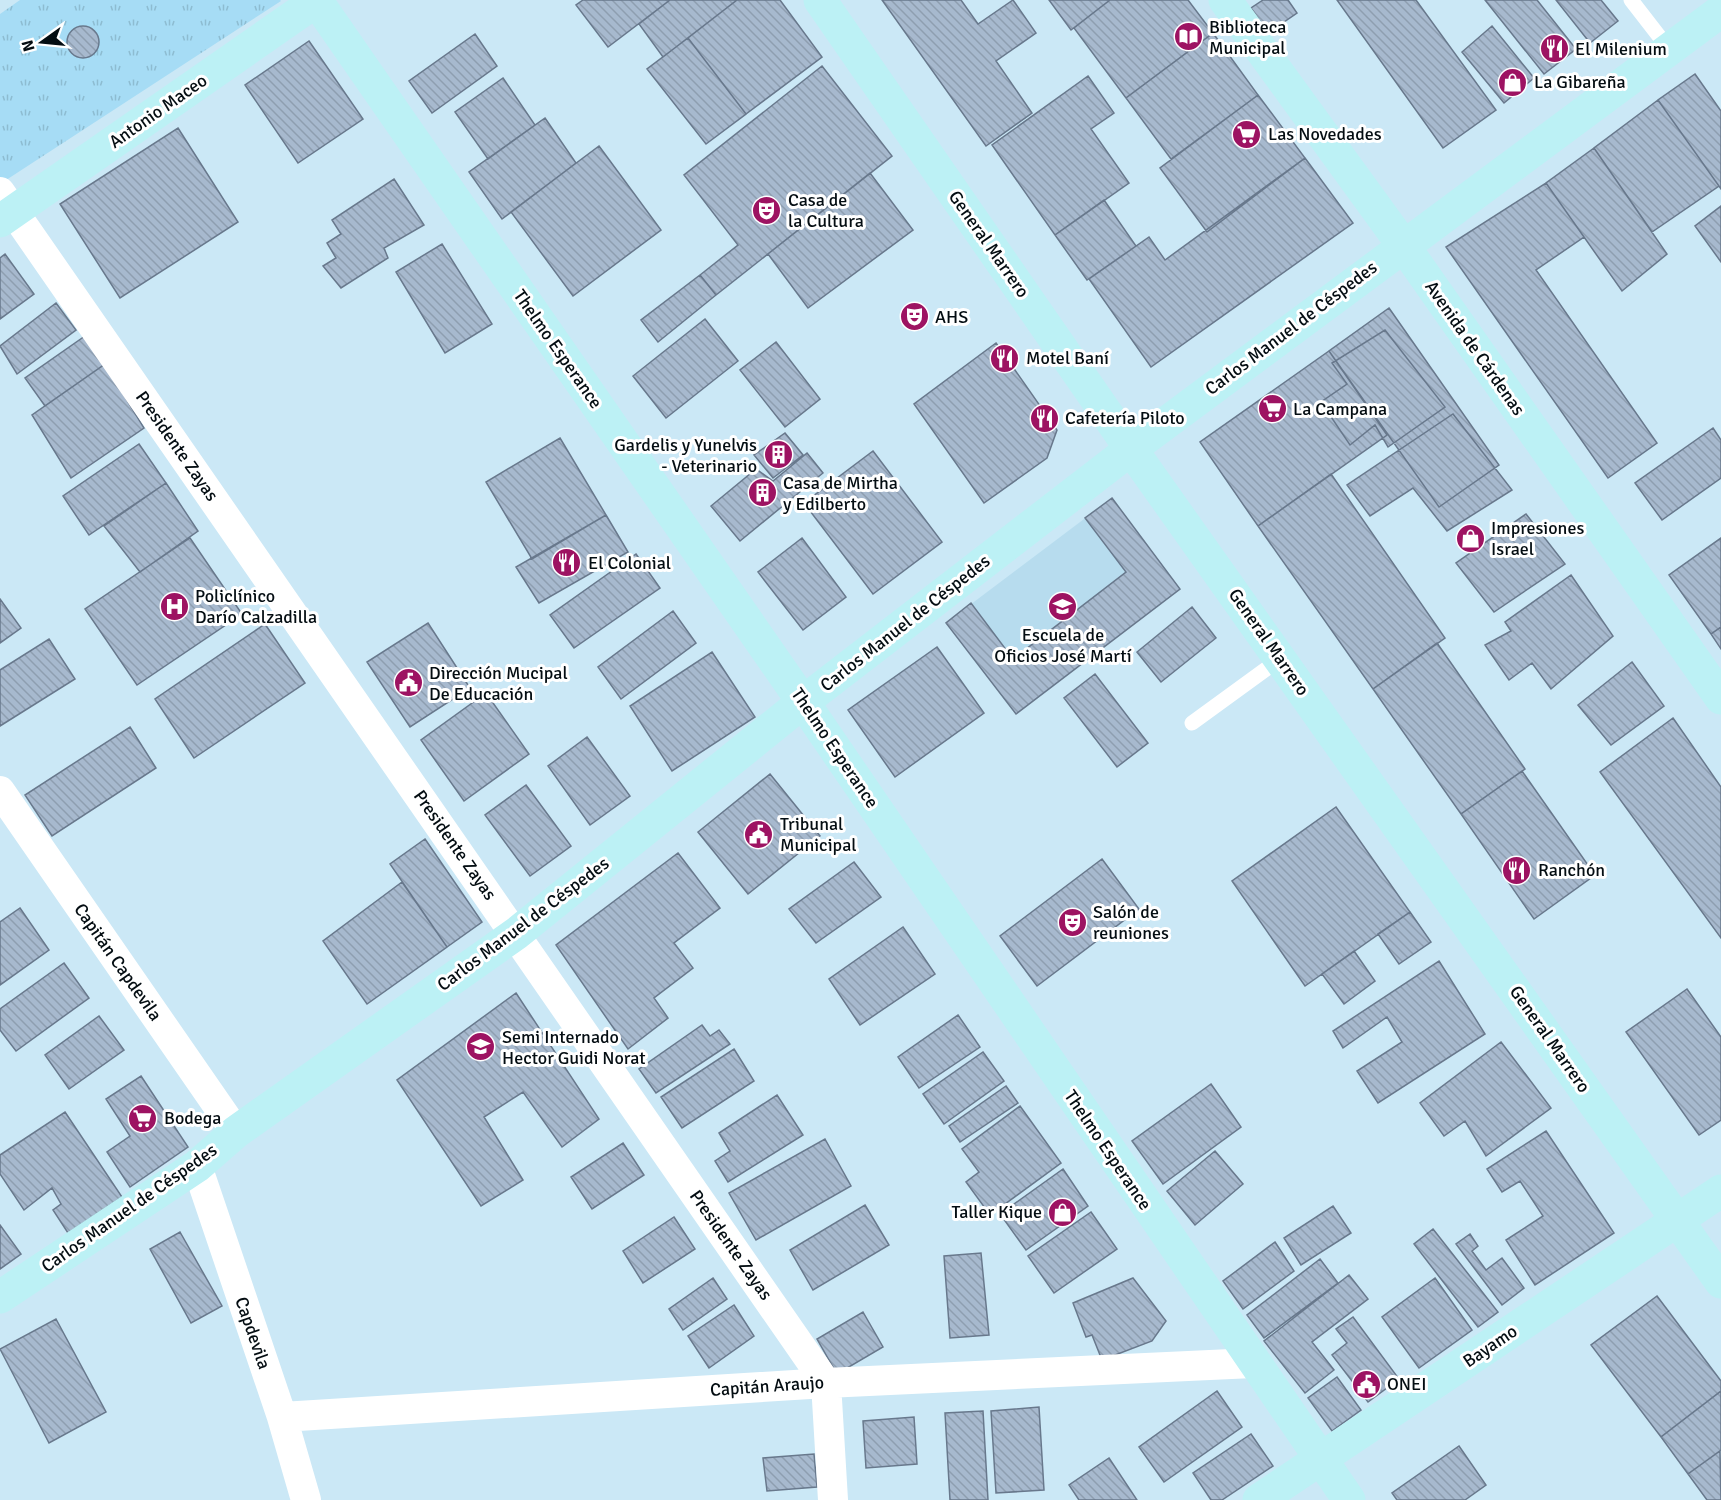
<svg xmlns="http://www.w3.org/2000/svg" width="1721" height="1500" viewBox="0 0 1721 1500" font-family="Signika,sans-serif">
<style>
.built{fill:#b7dcee}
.grass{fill:url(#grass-tufts)}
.building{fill:url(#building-back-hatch);stroke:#68788c;stroke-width:1.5}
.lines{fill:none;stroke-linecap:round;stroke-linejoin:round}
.lane{stroke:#fff;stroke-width:15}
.street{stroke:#fff;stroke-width:30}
.secondary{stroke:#bcf1f5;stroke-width:33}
.labels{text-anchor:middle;stroke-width:6;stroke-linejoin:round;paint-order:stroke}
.poi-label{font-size:18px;fill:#040d12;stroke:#fff;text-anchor:start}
.street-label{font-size:18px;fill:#040d12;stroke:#fff}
</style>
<defs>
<pattern id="grass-tufts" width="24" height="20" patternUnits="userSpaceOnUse" patternTransform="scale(1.5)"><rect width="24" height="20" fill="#a6dcf5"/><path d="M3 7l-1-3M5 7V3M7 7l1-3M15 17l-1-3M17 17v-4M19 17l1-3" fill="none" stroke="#8dbcd1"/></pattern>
<pattern id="building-back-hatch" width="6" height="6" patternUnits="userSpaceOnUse" patternTransform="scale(1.5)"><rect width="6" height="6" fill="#a7b9ce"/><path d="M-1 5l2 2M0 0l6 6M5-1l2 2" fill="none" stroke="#8e9eb0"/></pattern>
</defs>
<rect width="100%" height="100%" fill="#cbe8f6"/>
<path class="built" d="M1112,498L1180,589L1016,714L946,623Z"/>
<path class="grass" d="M20,0H280L281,1L0,184V14Z"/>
<path class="building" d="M583,0H670L608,47L576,5Z
M670,0H737L663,57L639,24Z
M737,0H780L822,57L746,114L688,38Z
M882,0H961L978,24L1013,0L1036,33L996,61L1032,113L986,146Z
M1049,0H1110L1071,30Z
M1110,0H1188L1213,33L1126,98L1074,28Z
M1263,0H1288L1297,13L1268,33L1251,8Z
M1337,0H1416L1496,110L1443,148Z
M1485,0H1537L1576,49L1544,74Z
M1556,0H1601L1618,21L1590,43Z
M67 42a16 16 0 1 1 32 0a16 16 0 1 1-32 0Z
M1492,26L1534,78L1504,103L1462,52Z
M1213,33L1258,95L1171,159L1126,98Z
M475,34L497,66L432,113L409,81Z
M688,38L746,114L706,144L647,69Z
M309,41L363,119L298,163L245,85Z
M822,66L892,156L716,295L700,275L738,245L684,175Z
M1695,74L1721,111V189L1658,100Z
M1088,76L1114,113L1091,129L1129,183L1055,235L992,145Z
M503,78L535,125L488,159L455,112Z
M1258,95L1305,158L1207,232L1160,168Z
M1658,100L1719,186L1652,232L1594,148Z
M545,118L576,163L502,219L469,172Z
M178,128L238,222L120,298L60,204Z
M599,146L661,230L573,296L511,212Z
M1594,148L1667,254L1622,291L1546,183Z
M1305,158L1353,223L1151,367L1089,279L1149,237L1165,260Z
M870,173L913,230L808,308L768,254Z
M394,179L424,225L384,248L388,258L341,288L323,266L336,258L327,243L341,234L332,220Z
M1546,183L1584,237L1536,270L1657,443L1608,478L1446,247Z
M1104,200L1136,246L1087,280L1055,235Z
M1721,206V262L1695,226Z
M442,244L492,324L445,353L396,272Z
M5,254L34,294L0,319V258Z
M700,275L716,295L658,342L641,320Z
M56,303L76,330L17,374L0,346Z
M1389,308L1499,465L1439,507L1329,351Z
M705,319L738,361L666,418L633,376Z
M1385,330L1445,407L1388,447L1375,425L1350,445L1321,402L1347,384L1332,363Z
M85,336L105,364L45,406L25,378Z
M776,342L820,399L785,427L740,370Z
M996,343L1057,430L1047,458L984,503L914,404Z
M1329,351L1387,435L1258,526L1200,442Z
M105,364L144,428L71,478L32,415Z
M1453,414L1512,490L1447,531L1413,488L1370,516L1347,485Z
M1713,428L1721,440V478L1662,520L1635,483Z
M785,433L803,455L773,478L754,455Z
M560,438L606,515L532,559L486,482Z
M139,444L166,483L89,535L63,496Z
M873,451L942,542L873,594L804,503Z
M807,453L823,473L740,541L711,506L756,469L773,481Z
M1331,474L1445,638L1373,689L1258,526Z
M166,483L198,531L140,572L104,526Z
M1112,498L1180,589L1016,714L946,623L971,603L1013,659L1126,572L1085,518Z
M1526,514L1565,564L1494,612L1456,563Z
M606,515L628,552L539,603L516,567Z
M190,538L242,614L137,685L85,609Z
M802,538L846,597L803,630L758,572Z
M1721,538V627L1711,634L1669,575Z
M636,554L660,588L574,648L550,615Z
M1571,575L1613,636L1551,689L1532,663L1509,680L1485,645L1511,631L1505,622Z
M0,599L21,628L0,643Z
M1192,607L1216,638L1161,682L1137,652Z
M673,611L696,643L621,699L598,667Z
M428,623L470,688L410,727L367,662Z
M265,624L305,683L194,758L155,699Z
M1721,627V649L1711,634Z
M49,639L75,679L0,726V670Z
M1437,643L1525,769L1461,814L1373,689Z
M937,647L984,713L895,777L848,710Z
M712,652L755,717L672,771L630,706Z
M1632,662L1664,706L1611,745L1578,705Z
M1095,674L1148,743L1117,767L1064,698Z
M486,693L529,754L464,801L421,740Z
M1673,718L1721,787V938L1600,772Z
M130,727L156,768L52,836L25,795Z
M587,737L630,796L590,825L548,766Z
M1522,771L1595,875L1534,919L1461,814Z
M770,774L820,836L748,894L698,832Z
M526,785L571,846L530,876L485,815Z
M1336,807L1410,912L1305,986L1232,881Z
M425,839L482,922L447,947L390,864Z
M678,853L720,908L674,943L693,968L654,998L668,1018L628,1049L556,945Z
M1102,859L1139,909L1037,986L1000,936Z
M854,862L881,897L816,943L789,909Z
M402,882L447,947L367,1004L323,941Z
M20,908L49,950L0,985V922Z
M1410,912L1431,942L1399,964L1378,934Z
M903,927L935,974L860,1025L829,979Z
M1354,951L1375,981L1344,1004L1322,974Z
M1439,961L1485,1034L1378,1103L1357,1071L1402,1042L1387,1017L1343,1048L1333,1031Z
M64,963L89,998L16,1051L0,1030V1009Z
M1687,989L1721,1037V1120L1699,1135L1626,1032Z
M516,993L599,1119L562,1147L523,1092L484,1117L523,1180L481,1206L397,1080Z
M958,1015L980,1047L919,1088L898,1057Z
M99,1016L124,1050L69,1089L45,1055Z
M702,1025L710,1036L719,1030L730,1044L656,1093L639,1069Z
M1501,1042L1551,1108L1486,1156L1465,1121L1444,1136L1420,1103Z
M734,1049L754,1081L682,1128L661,1097Z
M983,1052L1004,1081L944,1124L923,1094Z
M141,1076L188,1147L130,1187L107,1152L130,1136L106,1099Z
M1211,1084L1241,1127L1163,1184L1132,1141Z
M1006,1086L1018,1103L960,1142L949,1126Z
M777,1095L803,1135L728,1182L715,1161L730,1151L719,1133Z
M1020,1106L1061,1163L990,1215L966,1182L979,1172L962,1149Z
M65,1112L122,1197L68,1233L53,1210L61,1204L52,1188L24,1210L0,1174V1155Z
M1546,1131L1614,1233L1535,1285L1506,1240L1543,1216L1520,1181L1502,1192L1487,1169Z
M825,1139L851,1186L756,1240L729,1193Z
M623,1143L644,1175L592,1209L571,1177Z
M1215,1151L1243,1184L1195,1225L1167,1191Z
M1063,1169L1088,1206L1026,1250L1000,1214Z
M865,1205L889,1245L813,1290L790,1250Z
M1333,1206L1351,1233L1301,1265L1284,1238Z
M1091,1212L1117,1249L1054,1293L1028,1256Z
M674,1217L695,1249L643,1283L623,1251Z
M0,1225L21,1254L0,1269Z
M1433,1229L1498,1312L1478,1327L1414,1244Z
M180,1232L222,1306L191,1323L150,1249Z
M1470,1234L1478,1246L1472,1251L1486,1270L1502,1258L1524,1288L1502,1305L1456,1244Z
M1275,1242L1294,1271L1243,1309L1223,1281Z
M981,1253L989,1335L950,1338L944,1256Z
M1320,1259L1338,1283L1264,1338L1247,1315Z
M1349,1275L1368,1299L1312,1342L1334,1370L1305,1393L1264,1341Z
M713,1278L727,1299L683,1330L669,1309Z
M1133,1278L1166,1321L1152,1341L1102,1360L1092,1335L1086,1337L1073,1303Z
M1435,1278L1472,1330L1419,1368L1382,1317Z
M1657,1296L1721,1381V1391L1661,1437L1591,1345Z
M734,1305L754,1336L709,1368L688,1336Z
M863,1312L883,1347L837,1374L817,1339Z
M1353,1317L1399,1379L1368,1402L1332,1355L1347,1343L1336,1329Z
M56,1319L106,1412L49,1443L0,1349Z
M1337,1377L1361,1410L1332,1431L1308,1398Z
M1217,1391L1242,1427L1164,1482L1139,1447Z
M1721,1391V1450L1688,1474L1661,1437Z
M1039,1407L1044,1490L996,1493L991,1411Z
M983,1411L988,1500H950L945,1413Z
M914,1417L917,1464L866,1468L863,1421Z
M1251,1434L1273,1466L1222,1500H1211L1193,1473Z
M1459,1446L1486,1485L1465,1500H1397L1392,1493Z
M1720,1451L1721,1500H1707L1688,1474Z
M814,1454L817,1487L767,1491L763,1458Z
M1109,1458L1137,1500H1079L1069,1485Z"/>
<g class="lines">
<path class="lane" d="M1631,0L1669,49
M1192,723L1280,659"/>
<path class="street" d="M0,192L826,1383L833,1500
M0,791L236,1132
M197,1166L282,1417L306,1500
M282,1417L826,1383L1253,1363"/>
<path class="secondary" d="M316,0L803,702L1349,1500
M820,0L1131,449L1721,1282
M1225,0L1403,245L1721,698
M0,221L316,1
M0,1297L197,1166L236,1132L517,933L803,702L1131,449L1721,11
M1259,1500L1721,1191"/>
</g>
<defs>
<symbol id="library-disc" viewBox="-11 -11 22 22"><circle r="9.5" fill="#9d1362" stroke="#fff"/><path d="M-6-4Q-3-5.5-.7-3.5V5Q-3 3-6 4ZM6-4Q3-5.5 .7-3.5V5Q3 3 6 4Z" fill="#fff"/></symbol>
<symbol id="restaurant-disc" viewBox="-11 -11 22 22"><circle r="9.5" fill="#9d1362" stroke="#fff"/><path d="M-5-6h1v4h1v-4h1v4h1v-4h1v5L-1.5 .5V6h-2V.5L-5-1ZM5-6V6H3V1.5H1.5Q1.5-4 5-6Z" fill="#fff"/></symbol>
<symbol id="shop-disc" viewBox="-11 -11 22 22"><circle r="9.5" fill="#9d1362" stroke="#fff"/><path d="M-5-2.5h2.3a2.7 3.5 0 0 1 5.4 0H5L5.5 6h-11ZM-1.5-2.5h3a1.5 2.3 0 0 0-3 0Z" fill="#fff"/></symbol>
<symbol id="supermarket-disc" viewBox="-11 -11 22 22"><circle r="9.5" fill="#9d1362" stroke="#fff"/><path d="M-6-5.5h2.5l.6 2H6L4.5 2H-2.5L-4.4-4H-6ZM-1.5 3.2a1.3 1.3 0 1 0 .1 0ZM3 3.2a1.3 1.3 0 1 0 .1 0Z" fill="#fff"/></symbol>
<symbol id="theatre-disc" viewBox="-11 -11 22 22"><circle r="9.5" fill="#9d1362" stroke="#fff"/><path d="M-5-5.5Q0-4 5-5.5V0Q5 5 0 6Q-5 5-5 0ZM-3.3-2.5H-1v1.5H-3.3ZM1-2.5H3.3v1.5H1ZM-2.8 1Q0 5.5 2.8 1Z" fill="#fff"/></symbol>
<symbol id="building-disc" viewBox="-11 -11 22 22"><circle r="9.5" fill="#9d1362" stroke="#fff"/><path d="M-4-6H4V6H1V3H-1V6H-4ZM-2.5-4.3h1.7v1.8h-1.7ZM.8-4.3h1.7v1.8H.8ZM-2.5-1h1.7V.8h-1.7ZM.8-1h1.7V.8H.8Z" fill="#fff"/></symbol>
<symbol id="hospital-disc" viewBox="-11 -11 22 22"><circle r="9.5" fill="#9d1362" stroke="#fff"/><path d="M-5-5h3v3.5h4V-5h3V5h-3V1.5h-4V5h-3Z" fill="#fff"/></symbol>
<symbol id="school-disc" viewBox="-11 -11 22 22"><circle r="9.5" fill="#9d1362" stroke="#fff"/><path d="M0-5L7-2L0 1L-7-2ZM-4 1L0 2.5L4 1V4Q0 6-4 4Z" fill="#fff"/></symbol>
<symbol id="civic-disc" viewBox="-11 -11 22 22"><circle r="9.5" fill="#9d1362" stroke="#fff"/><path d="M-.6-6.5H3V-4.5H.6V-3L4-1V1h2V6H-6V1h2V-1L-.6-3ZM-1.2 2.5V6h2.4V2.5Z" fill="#fff"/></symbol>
</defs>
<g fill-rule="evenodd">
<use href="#library-disc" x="1172" y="20" width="33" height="33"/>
<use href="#restaurant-disc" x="1538" y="32" width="33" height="33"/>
<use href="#shop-disc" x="1496" y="66" width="33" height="33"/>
<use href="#supermarket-disc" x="1230" y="118" width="33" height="33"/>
<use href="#theatre-disc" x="750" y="194" width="33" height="33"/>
<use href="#theatre-disc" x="898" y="300" width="33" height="33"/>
<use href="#restaurant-disc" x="988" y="342" width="33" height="33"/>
<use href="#supermarket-disc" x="1256" y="392" width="33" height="33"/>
<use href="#restaurant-disc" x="1028" y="402" width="33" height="33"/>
<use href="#building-disc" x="762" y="438" width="33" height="33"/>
<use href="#building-disc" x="746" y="476" width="33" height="33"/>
<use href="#shop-disc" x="1454" y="522" width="33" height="33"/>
<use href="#restaurant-disc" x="550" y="546" width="33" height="33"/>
<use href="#hospital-disc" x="158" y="590" width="33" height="33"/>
<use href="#school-disc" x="1046" y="590" width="33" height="33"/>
<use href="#civic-disc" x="392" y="666" width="33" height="33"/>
<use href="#civic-disc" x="742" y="818" width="33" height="33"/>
<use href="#restaurant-disc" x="1500" y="854" width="33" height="33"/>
<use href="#theatre-disc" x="1056" y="906" width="33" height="33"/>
<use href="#school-disc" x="464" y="1030" width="33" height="33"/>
<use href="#supermarket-disc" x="126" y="1102" width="33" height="33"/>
<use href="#shop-disc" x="1046" y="1196" width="33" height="33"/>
<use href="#civic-disc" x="1350" y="1368" width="33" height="33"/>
</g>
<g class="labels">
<g class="poi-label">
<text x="1209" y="33">Biblioteca<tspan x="1209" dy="21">Municipal</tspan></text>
<text x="1575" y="55">El Milenium</text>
<text x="1534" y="88">La Gibareña</text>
<text x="1268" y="140">Las Novedades</text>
<text x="788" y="206">Casa de<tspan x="788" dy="21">la Cultura</tspan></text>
<text x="935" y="323">AHS</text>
<text x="1026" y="364">Motel Baní</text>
<text x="1293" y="415">La Campana</text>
<text x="1065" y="424">Cafetería Piloto</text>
<text x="757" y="451" text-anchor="end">Gardelis y Yunelvis<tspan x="757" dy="21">- Veterinario</tspan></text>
<text x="783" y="489">Casa de Mirtha<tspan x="783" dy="21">y Edilberto</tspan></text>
<text x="1491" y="534">Impresiones<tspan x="1491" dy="21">Israel</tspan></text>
<text x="588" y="569">El Colonial</text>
<text x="195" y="602">Policlínico<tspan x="195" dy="21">Darío Calzadilla</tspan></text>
<text x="1063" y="641" text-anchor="middle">Escuela de<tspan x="1063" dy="21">Oficios José Martí</tspan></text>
<text x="429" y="679">Dirección Mucipal<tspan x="429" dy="21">De Educación</tspan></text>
<text x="780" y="830">Tribunal<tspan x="780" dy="21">Municipal</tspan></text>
<text x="1538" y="876">Ranchón</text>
<text x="1093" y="918">Salón de<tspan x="1093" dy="21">reuniones</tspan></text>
<text x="502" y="1043">Semi Internado<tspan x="502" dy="21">Hector Guidi Norat</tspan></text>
<text x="164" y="1124">Bodega</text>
<text x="1042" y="1218" text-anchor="end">Taller Kique</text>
<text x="1387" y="1390">ONEI</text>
</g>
<g class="street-label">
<text transform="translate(158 111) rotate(-35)" y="6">Antonio Maceo</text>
<text transform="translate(989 244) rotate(55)" y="6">General Marrero</text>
<text transform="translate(1291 328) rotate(-37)" y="6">Carlos Manuel de Céspedes</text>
<text transform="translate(1475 348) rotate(55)" y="6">Avenida de Cárdenas</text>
<text transform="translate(558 349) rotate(55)" y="6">Thelmo Esperance</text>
<text transform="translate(177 446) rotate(55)" y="6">Presidente Zayas</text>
<text transform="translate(905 623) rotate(-38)" y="6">Carlos Manuel de Céspedes</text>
<text transform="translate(1269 642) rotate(55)" y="6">General Marrero</text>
<text transform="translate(835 748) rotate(56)" y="6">Thelmo Esperance</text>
<text transform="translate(455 845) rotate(55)" y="6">Presidente Zayas</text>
<text transform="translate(523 924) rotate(-37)" y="6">Carlos Manuel de Céspedes</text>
<text transform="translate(118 962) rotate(55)" y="6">Capitán Capdevila</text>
<text transform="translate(1550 1039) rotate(55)" y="6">General Marrero</text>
<text transform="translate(1108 1150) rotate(56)" y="6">Thelmo Esperance</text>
<text transform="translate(129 1208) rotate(-35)" y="6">Carlos Manuel de Céspedes</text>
<text transform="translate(731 1245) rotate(55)" y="6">Presidente Zayas</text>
<text transform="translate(253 1333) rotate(71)" y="6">Capdevila</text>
<text transform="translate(1490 1346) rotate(-34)" y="6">Bayamo</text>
<text transform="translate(767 1386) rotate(-4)" y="6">Capitán Araujo</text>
</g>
</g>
<g transform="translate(42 42) rotate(255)" stroke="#ffffff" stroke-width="4.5" paint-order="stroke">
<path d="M0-4.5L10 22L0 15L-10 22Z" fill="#040d12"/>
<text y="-9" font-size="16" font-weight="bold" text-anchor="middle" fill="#040d12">N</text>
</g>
</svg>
